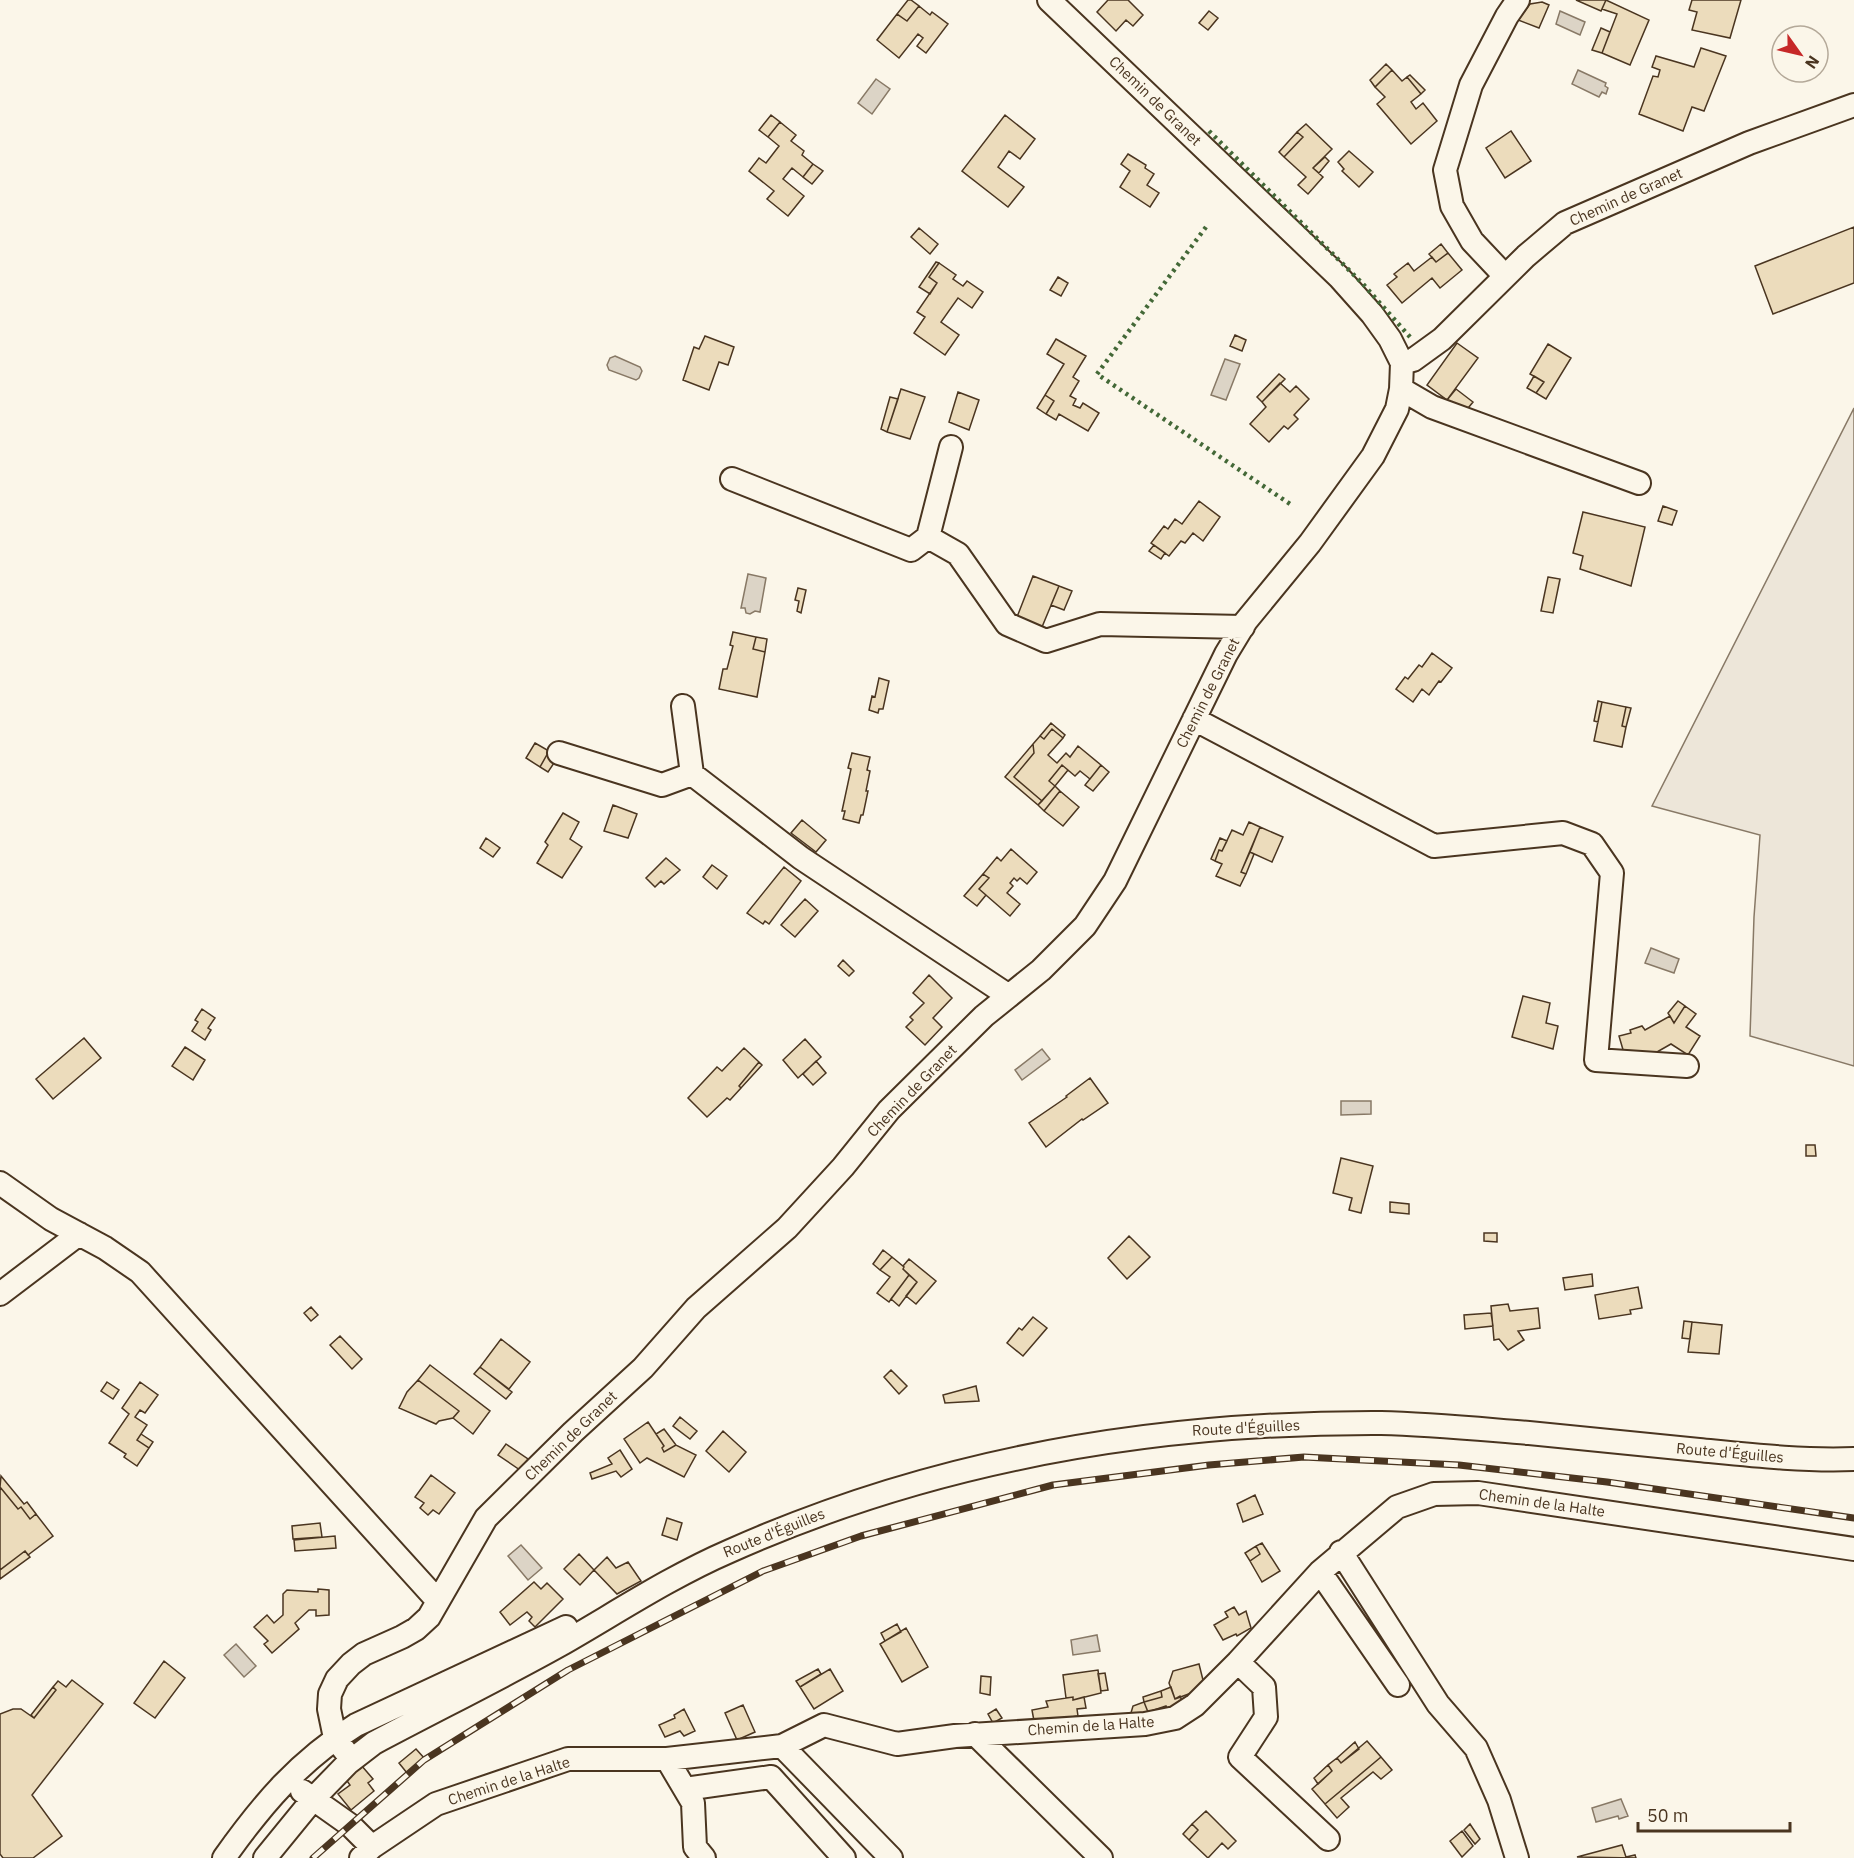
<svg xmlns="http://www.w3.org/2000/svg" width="1854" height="1858" viewBox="0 0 1854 1858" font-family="'IBM Plex Sans',sans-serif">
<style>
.green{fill:#ede6d9;stroke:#887966;stroke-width:1.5}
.water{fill:#dcd4c6;stroke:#887966;stroke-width:1.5}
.building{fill:#ecdcbc;stroke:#4a3520;stroke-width:1.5}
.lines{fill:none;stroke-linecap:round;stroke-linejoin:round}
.minor-casing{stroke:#4a3520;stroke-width:26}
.minor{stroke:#fbf6e9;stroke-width:22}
.rail-casing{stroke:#4a3520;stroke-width:7}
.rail{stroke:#fbf6e9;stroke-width:4.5;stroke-dasharray:14;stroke-linecap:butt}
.hedge{stroke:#436837;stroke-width:4.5;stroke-dasharray:3 4.5;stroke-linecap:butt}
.labels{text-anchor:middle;stroke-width:4.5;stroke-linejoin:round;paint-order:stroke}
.street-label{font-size:15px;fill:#4a3520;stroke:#fbf6e9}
</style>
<rect width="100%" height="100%" fill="#fbf6e9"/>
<path class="green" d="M1854,408V1066L1750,1036L1754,917L1760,835L1652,806Z"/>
<path class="water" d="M1560,11L1585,22L1580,35L1556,24Z
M1578,70L1606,83L1605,86L1608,88L1606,94L1602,92L1599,97L1572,84Z
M876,79L890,89L872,114L858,103Z
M615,356L640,367L642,371L639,378L636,380L609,370L607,365L610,358Z
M1225,359L1240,364L1226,400L1211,395Z
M748,574L766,578L760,612L755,611L750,614L746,613L745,608H741Z
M1651,948L1679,959L1674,973L1645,963Z
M1042,1049L1050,1059L1022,1080L1015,1070Z
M1341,1101H1371V1114L1341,1115Z
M521,1545L542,1568L528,1580L508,1556Z
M1097,1635L1100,1651L1073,1655L1071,1640Z
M236,1644L256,1666L244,1677L224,1655Z
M1621,1799L1628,1816L1619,1819L1618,1816L1596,1822L1592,1808Z"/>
<path class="building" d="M908,0H911L919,6L907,21L897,14Z
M1108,0H1128L1143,15L1133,26L1126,20L1116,31L1097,12Z
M1576,0H1606L1601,11Z
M1606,0L1649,20L1630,65L1602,53L1617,14L1602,9Z
M1692,0H1741L1730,38L1692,30L1697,12L1689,10Z
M1542,2L1549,5L1539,28L1518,20L1530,4Z
M919,6L930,15L932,12L948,24L926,53L917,46L923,38L918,34L899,58L877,40L897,14L907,21Z
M1209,11L1218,18L1208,30L1199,23Z
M1601,28L1610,32L1602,53L1592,50Z
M1701,48L1726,56L1704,111L1692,107L1683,131L1639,114L1653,76L1658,77L1660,70L1652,67L1656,56L1694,67Z
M1386,64L1392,70L1375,87L1370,80Z
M1392,70L1402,81L1407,77L1421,94L1411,102L1416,109L1423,103L1437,121L1411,144L1377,104L1385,97L1375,87Z
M1410,75L1425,90L1421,94L1407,77Z
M771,115L780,122L768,137L759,130Z
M1005,115L1035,139L1020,159L1009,151L998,167L1024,187L1008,207L962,171Z
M780,122L796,135L791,141L804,151L802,155L813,164L803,177L792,168L783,179L804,196L788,216L767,199L774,191L749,171L759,158L766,163L779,146L768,137Z
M1306,124L1332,149L1313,168L1323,177L1308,194L1298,185L1306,177L1284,157L1303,137L1297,132Z
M1511,131L1531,161L1505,178L1486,148Z
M1297,132L1303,137L1284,157L1279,152Z
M1349,151L1373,172L1359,187L1342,171L1344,169L1338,162Z
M1128,154L1146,165L1145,168L1154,174L1147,185L1159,193L1150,207L1120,187L1130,171L1121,164Z
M1325,157L1329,161L1319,173L1313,168Z
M813,164L823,171L812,184L803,177Z
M1854,227V283L1773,314L1755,266Z
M919,228L938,244L930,254L911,237Z
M1441,244L1448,253L1436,262L1429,254Z
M1448,253L1462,270L1440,288L1432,278L1402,303L1387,285L1397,277L1394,274L1408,263L1414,271L1432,257L1436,262Z
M936,262L939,263L929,277L937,283L930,294L919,287Z
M939,263L956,275L953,279L963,286L967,281L983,292L972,308L958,298L941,322L959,335L945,355L914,333L925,317L917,312L937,283L929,277Z
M1058,277L1068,283L1061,296L1050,290Z
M1235,335L1246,340L1242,351L1230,346Z
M705,336L734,347L728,365L719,362L709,390L683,380L694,347L699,349Z
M1056,339L1086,356L1073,377L1079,381L1070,396L1076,399L1073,405L1080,408L1083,403L1099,413L1088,431L1059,414L1056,420L1046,414L1054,401L1045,395L1064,364L1047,354Z
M1457,343L1478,358L1447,400L1427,385Z
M1548,344L1571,358L1546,399L1536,393L1544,382L1530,374Z
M1279,374L1285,379L1262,402L1257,397Z
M1534,376L1544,382L1536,393L1527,388Z
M1280,383L1290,392L1296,386L1309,399L1294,415L1298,419L1288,429L1284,426L1269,442L1250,424L1266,407L1262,402Z
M901,389L925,397L910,439L887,432Z
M1456,389L1473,402L1464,413L1447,400Z
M958,392L979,400L969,430L949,422Z
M1045,395L1054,401L1046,414L1037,408Z
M890,397L898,399L887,432L881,429Z
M1199,501L1220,517L1203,541L1193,533L1185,543L1181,541L1169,556L1151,543L1164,526L1168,529L1175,519L1182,524Z
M1663,506L1677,511L1672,525L1658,521Z
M1583,512L1645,527L1631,586L1580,569L1583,556L1573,553Z
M1154,545L1165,553L1161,559L1149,551Z
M1033,576L1059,586L1042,627L1017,617Z
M1548,577L1560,579L1553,613L1541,611Z
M1059,586L1072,591L1064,610L1051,605Z
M798,588L806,590L801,613L797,611L799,601L795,600Z
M733,632L756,637L753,649L765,652L757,697L719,689L723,669H727L733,646L730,645Z
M756,637L767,639L765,652L753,649Z
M1432,653L1452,668L1441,682L1439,681L1429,695L1422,689L1413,702L1396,689L1405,677L1408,679L1419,665L1422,667Z
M879,678L889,681L883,709H879L878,713L869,710L872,696L875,697Z
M1598,701L1602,702L1598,722L1594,721Z
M1602,702L1626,707L1622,726L1626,727L1622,747L1594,741Z
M1626,707L1631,708L1626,727L1622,726Z
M1051,723L1065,735L1063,738L1052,729L1044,739L1040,736Z
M1052,729L1063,738L1048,755L1057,763L1066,753L1070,757L1078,746L1101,765L1090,779L1080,771L1075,776L1062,765L1049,781L1055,786L1042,801L1014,777L1034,753L1033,744L1040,736L1044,739Z
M535,743L549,751L540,767L526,758Z
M1033,744L1034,753L1014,777L1042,801L1038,805L1005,777Z
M549,751L558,757L548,772L540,767Z
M852,753L870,757L867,770L870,771L866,791H868L863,815H861L859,823L843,819L845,811H842L851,769L848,768Z
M1062,765L1068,770L1055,786L1049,781Z
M1101,765L1109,772L1093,791L1085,785Z
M1055,786L1060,791L1044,811L1038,805Z
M1060,791L1079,807L1063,826L1044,811Z
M613,805L637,814L628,838L604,831Z
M563,813L579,822L570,839L582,847L562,878L537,863L548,845L545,842Z
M802,820L826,840L816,852L791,833Z
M1249,822L1260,827L1241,872L1246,874L1240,886L1216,876L1222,864L1215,861L1219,850L1222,851L1232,830L1243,835Z
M1260,827L1283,837L1272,862L1250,852Z
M486,838L500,848L493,857L480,848Z
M1220,838L1227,841L1222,851L1219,850L1215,861L1211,859Z
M1011,849L1037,872L1027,884L1020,878L1017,881L1014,878L1010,883L1013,886L1007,893L1020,904L1010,916L979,889L989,878L983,874L997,857L1001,861Z
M1250,852L1254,854L1246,874L1241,872Z
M666,858L680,870L664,884L661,881L655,887L646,878Z
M712,865L727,876L717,889L703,877Z
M784,867L801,881L769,924L765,921L763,924L747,913Z
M983,874L989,878L979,889L986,895L977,906L964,896Z
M805,899L818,911L795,937L781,925Z
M843,960L854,971L849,976L838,966Z
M929,975L952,998L933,1018L942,1027L925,1045L906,1027L913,1020L910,1017L924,1003L913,993Z
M1523,996L1550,1003L1546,1023L1558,1026L1553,1049L1512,1037Z
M1678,1001L1685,1006L1674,1023L1668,1013Z
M1685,1006L1696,1014L1686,1027L1700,1036L1688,1055L1671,1044L1657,1052L1626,1060L1619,1036L1631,1033L1630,1030L1642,1026L1645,1030L1670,1016L1674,1023Z
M202,1009L215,1018L208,1028L211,1030L205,1040L192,1031L198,1022L195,1020Z
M84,1038L101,1058L53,1099L36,1079Z
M805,1039L821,1057L798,1078L783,1060Z
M185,1047L205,1060L193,1080L172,1066Z
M744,1048L759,1062L739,1086L741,1088L730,1100L727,1098L707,1117L688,1098L717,1067L722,1071Z
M816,1061L826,1073L813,1085L803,1074Z
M759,1062L762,1065L741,1088L739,1086Z
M1090,1078L1108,1103L1083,1120L1082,1119L1046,1147L1029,1123L1067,1097L1066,1096Z
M1806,1145H1815L1816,1156H1806Z
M1341,1158L1373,1166L1361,1213L1349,1210L1352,1198L1333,1193Z
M1390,1202L1409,1204V1214L1390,1212Z
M1484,1233H1497V1242L1484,1241Z
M1129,1236L1150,1257L1127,1279L1108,1258Z
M883,1250L892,1257L880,1270L873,1264Z
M892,1257L904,1267L903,1269L909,1275L889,1302L877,1293L890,1277L880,1270Z
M909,1259L936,1281L916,1304L906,1296L917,1282L903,1269L904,1267L903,1266Z
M1592,1274L1593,1286L1565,1290L1563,1278Z
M909,1275L917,1282L899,1306L891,1299Z
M1638,1287L1642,1308L1630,1310L1631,1314L1599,1319L1595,1295Z
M1508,1304L1510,1311L1538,1308L1540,1328L1518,1331L1524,1340L1508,1350L1499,1339L1494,1340L1491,1306Z
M311,1307L318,1315L311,1321L304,1313Z
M1491,1313L1493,1326L1465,1329L1464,1315Z
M1033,1317L1047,1328L1023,1356L1007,1343L1019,1328L1022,1330Z
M1684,1321L1692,1322L1690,1339L1682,1338Z
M1692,1322L1722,1325L1719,1354L1688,1352Z
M340,1336L362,1359L352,1369L330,1345Z
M501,1339L530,1362L509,1389L480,1367Z
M430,1365L490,1411L473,1434L453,1418L459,1411L418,1380Z
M480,1367L512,1392L506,1399L474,1374Z
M891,1370L907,1386L899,1394L884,1377Z
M418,1380L459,1411L453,1418L439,1421L436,1424L399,1408L407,1392Z
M107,1382L119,1390L113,1399L101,1391Z
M140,1382L158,1395L145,1413L140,1410L135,1417L147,1425L137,1440L149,1448L137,1466L124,1457L126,1454L109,1443L129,1414L122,1408Z
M976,1386L979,1401L945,1403L943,1395Z
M680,1417L697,1431L690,1439L673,1426Z
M648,1422L664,1446L662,1448L664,1452L676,1445L696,1455L684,1477L647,1458L640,1463L624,1439Z
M664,1429L676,1445L664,1452L662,1448L664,1446L656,1434Z
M723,1431L746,1452L729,1472L706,1451Z
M141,1434L153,1442L149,1448L137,1440Z
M506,1444L528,1459L520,1470L498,1455Z
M620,1450L632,1469L621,1477L616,1471L592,1479L590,1473L612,1464L608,1458Z
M431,1475L455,1493L439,1514L433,1510L428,1515L420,1508L424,1503L415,1497Z
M1,1476L24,1504L27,1502L36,1514L30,1519L21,1507L18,1509L0,1487Z
M0,1487L18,1509L21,1507L30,1519L36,1514L53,1536L28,1555L25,1551L0,1570Z
M1255,1495L1263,1514L1243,1522L1237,1504Z
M667,1518L682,1523L677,1540L662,1535Z
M320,1523L322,1537L293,1539L292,1526Z
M335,1536L336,1548L295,1551L294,1540Z
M1262,1543L1280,1571L1262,1582L1250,1561L1260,1554L1256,1546Z
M1256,1546L1260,1554L1250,1561L1245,1553Z
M25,1551L30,1557L0,1579V1570Z
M579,1554L594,1570L580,1585L564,1569Z
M607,1557L616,1568L628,1562L641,1581L617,1594L594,1570Z
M534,1582L541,1589L547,1583L563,1599L535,1627L529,1621L532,1617L527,1612L510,1625L500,1612Z
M318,1589L329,1590V1615L316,1616V1610H309L295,1623L299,1629L272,1653L264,1644L268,1641L254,1627L267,1615L274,1623L283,1615V1594L287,1590L318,1592Z
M1234,1607L1239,1615L1246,1611L1251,1628L1237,1636L1236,1634L1223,1640L1214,1625L1228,1617L1225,1612Z
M897,1624L901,1632L885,1641L881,1633Z
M906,1628L928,1667L902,1682L880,1644Z
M164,1661L185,1678L155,1718L134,1703Z
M1199,1664L1205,1688L1175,1699L1169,1683L1173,1671Z
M818,1669L821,1674L800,1687L796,1681Z
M830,1669L843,1691L814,1709L800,1687Z
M1098,1670L1101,1693L1073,1700V1697L1066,1698L1063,1675Z
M1105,1673L1108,1690L1101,1691L1098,1674Z
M981,1676L991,1677L990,1695L980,1693Z
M72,1680L103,1704L32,1795L62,1836L33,1858H3L0,1854V1714L13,1709H21L34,1718L56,1690L53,1687L58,1681L66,1687Z
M53,1687L56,1690L34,1718L31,1715Z
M1171,1687L1175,1699L1180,1696L1184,1706L1168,1711L1166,1706L1148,1712L1144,1702L1162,1697L1161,1691Z
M1161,1691L1162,1697L1144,1702L1143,1697Z
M1073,1697V1700L1084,1697L1086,1708L1077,1709L1078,1716L1059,1719L1051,1723L1050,1718L1034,1721L1032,1710L1048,1707L1046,1701Z
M1144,1702L1148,1712L1166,1706L1168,1711L1128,1723L1133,1706Z
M743,1705L755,1732L737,1740L725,1713Z
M684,1709L695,1731L684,1736L680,1731L665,1737L659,1725L675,1718L674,1715Z
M996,1709L1002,1718L993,1723L988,1714Z
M1367,1741L1381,1757L1325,1804L1312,1789L1332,1771L1328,1765L1337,1758L1341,1763Z
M1355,1742L1359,1749L1341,1763L1337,1758Z
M416,1749L425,1759L407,1773L399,1763Z
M1381,1757L1392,1770L1381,1779L1373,1772L1341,1798L1349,1807L1337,1818L1325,1804Z
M361,1765L373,1779L368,1783L374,1791L351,1810L338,1794L350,1785L345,1778Z
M1328,1765L1332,1771L1318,1784L1314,1778Z
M1206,1811L1236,1841L1228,1849L1222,1843L1208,1858L1189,1840L1198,1830L1192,1824Z
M1192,1824L1198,1830L1189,1840L1183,1834Z
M1470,1824L1480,1839L1475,1844L1464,1830Z
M1462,1831L1473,1846L1462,1857L1450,1841Z
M1622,1845L1626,1857L1635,1855L1636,1858L1577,1857Z"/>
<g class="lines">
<defs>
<path id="minor" d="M1505,276L1472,241L1452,206L1445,170L1471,85L1507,16L1518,0
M1402,363L1413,360L1442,339L1526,256L1565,223L1749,143L1854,105
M1401,389L1432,407L1639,483
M951,447L928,537L958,554L1007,624L1046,641L1100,624L1243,627
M732,479L911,550L928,537
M683,706L692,774
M1194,719L1434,846L1563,833L1592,844L1612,873L1596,1060L1687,1066
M559,753L662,785L692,774L801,858L1009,996
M0,1183L51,1219L105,1248L140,1272L438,1601
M0,1294L79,1234
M1341,1552L1438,1704L1476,1748L1499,1800L1517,1858
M1320,1572L1398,1685
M1238,1662L1264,1687L1266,1717L1240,1757L1328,1839
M975,1734L1101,1858
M782,1746L891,1858
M667,1759L693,1803L695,1847L704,1858
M352,1760L335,1738L329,1709L330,1694L337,1679L351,1664L364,1654L402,1637L416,1629L429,1617L486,1518L573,1432L643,1368L696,1308L787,1228L843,1167L889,1110L984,1016L1041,970L1085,926L1115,881L1226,654L1246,621L1310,543L1373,456L1397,409L1401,389L1402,363L1390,339L1372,314L1339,277L1049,0
M685,1789L771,1777L844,1858
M302,1791L350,1825L372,1847
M224,1858C263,1803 299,1761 356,1725L566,1627
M265,1858L314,1798L348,1763L374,1743C436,1710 499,1679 560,1645C616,1613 670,1577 730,1551C936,1459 1156,1422 1381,1423C1430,1424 1479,1429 1529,1433C1585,1439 1642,1444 1699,1450C1750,1455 1802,1461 1854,1459
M361,1858L372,1847L436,1804L568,1759H667L782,1746L824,1725L897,1744L955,1736L1145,1724L1175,1718L1195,1705L1238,1662L1320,1572L1397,1507L1434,1494L1478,1493L1854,1549"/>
</defs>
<use href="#minor" class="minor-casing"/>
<use href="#minor" class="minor"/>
<defs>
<path id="rail" d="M313,1858L424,1760L568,1670L763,1571L861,1536L1053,1485L1209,1465L1304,1457L1459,1465L1607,1482L1854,1518"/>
</defs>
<use href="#rail" class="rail-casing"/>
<use href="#rail" class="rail"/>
<path class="hedge" d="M1209,131L1363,284L1410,337
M1206,227L1097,374L1293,506"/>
</g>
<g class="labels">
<g class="street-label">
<text transform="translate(1155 101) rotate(44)" y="5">Chemin de Granet</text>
<text transform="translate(1626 197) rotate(-24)" y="5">Chemin de Granet</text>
<text transform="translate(1208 693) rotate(-63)" y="5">Chemin de Granet</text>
<text transform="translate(912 1091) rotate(-46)" y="5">Chemin de Granet</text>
<text transform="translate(1246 1428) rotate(-3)" y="5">Route d'Éguilles</text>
<text transform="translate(571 1436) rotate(-44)" y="5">Chemin de Granet</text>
<text transform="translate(1730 1453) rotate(5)" y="5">Route d'Éguilles</text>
<text transform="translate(1542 1503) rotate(8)" y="5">Chemin de la Halte</text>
<text transform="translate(774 1533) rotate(-22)" y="5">Route d'Éguilles</text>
<text transform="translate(1091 1726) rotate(-4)" y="5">Chemin de la Halte</text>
<text transform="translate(509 1781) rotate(-18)" y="5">Chemin de la Halte</text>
</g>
</g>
<g transform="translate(1800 54) rotate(124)"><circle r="28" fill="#fbf6e9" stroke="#b4a999" stroke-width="1.5"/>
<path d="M0-4.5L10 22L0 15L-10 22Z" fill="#c62828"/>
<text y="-9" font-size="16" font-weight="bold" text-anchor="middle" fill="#4a3520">N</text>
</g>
<path d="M1638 1822v9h152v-9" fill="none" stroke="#4a3520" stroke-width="3"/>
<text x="1647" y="1822" font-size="18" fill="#4a3520" stroke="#fbf6e9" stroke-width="4.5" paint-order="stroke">50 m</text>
</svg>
